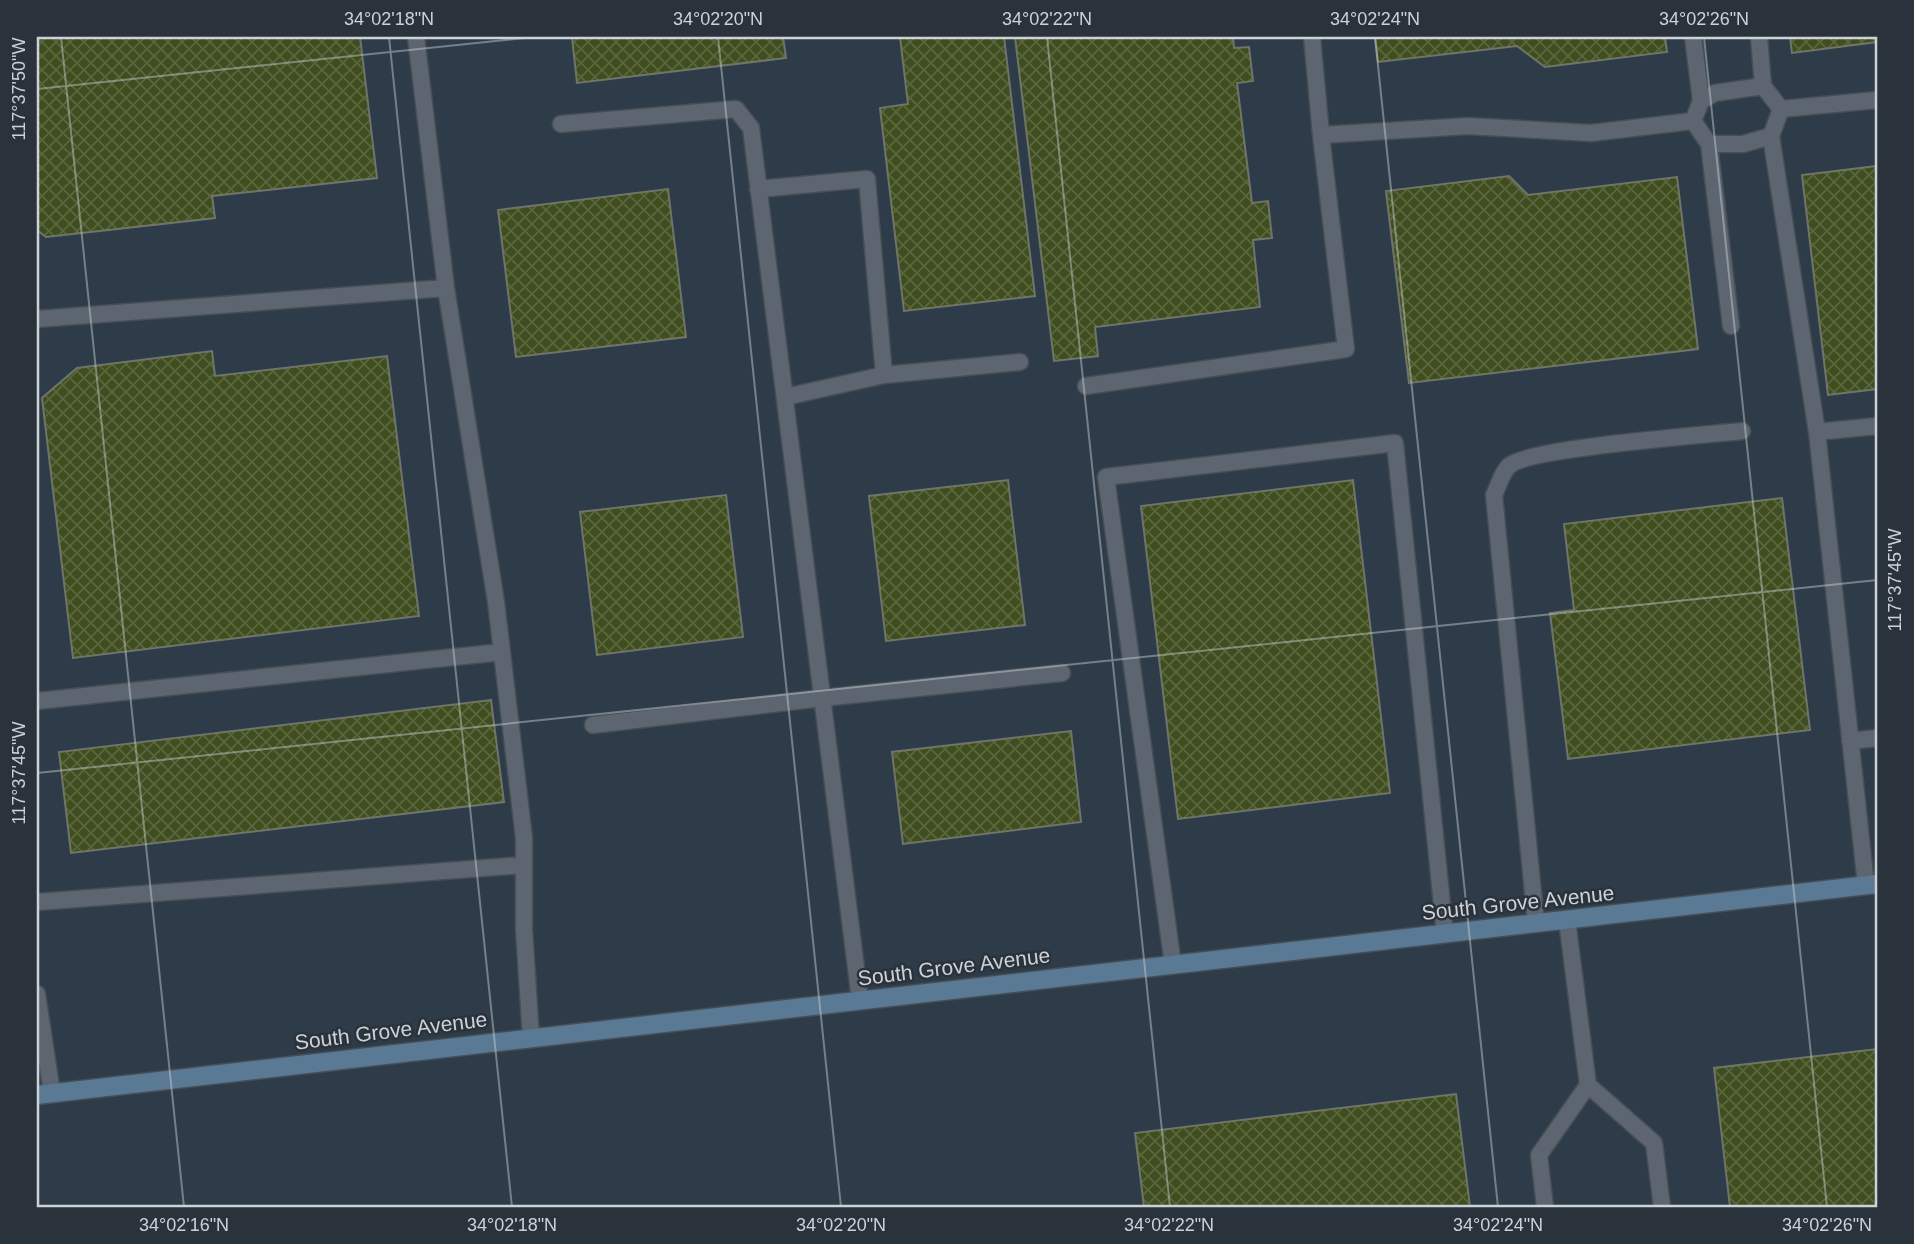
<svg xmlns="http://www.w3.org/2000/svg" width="1914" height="1244" viewBox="0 0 1914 1244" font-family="Arial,sans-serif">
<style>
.built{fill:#2e3c49}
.building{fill:url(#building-cross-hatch);stroke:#707568;stroke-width:2}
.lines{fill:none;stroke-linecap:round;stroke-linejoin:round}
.lane-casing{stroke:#464e55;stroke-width:19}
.secondary-casing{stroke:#464e55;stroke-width:21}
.lane{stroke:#5d6670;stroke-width:16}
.secondary{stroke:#5a7995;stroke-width:18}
.ticks{fill:none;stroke:#cdd2d8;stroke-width:2;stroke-opacity:0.45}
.labels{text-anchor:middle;stroke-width:5;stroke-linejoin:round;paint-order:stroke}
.street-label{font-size:21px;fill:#cdd2d8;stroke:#2a323b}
.neatline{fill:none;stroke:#cdd2d8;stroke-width:2.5}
.ticks-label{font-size:18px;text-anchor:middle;fill:#cdd2d8}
</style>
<defs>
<pattern id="building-cross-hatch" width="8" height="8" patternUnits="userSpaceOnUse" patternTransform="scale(1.75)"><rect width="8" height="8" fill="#404d1e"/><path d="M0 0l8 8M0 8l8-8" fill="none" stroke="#5a663e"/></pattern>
</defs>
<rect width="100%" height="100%" fill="#2a323b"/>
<path class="built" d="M37,37H1877V1207H37Z"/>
<path class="building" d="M37,37H360L377,178L212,196L215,218L46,237L37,230Z
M572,37H783L786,58L577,83Z
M900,37H1004L1035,296L904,311L880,108L908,104Z
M1015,37H1233L1234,48L1249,47L1253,81L1237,83L1252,203L1268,201L1272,238L1253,240L1260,307L1095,327L1098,356L1054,361Z
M1375,37H1665L1667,52L1545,67L1517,46L1378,62Z
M1790,37H1877V42L1792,53Z
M1877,166V389L1828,395L1802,175Z
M1509,176L1528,195L1677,177L1698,349L1409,383L1386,191Z
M668,189L686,337L516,357L498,210Z
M212,351L215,376L387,356L419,616L73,658L42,398L77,368Z
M1008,480L1025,625L886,641L869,496Z
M1353,480L1390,793L1178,819L1141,506Z
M726,495L743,637L597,655L580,512Z
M1782,498L1810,730L1568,759L1550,613L1574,610L1564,524Z
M491,700L504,802L71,853L59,752Z
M1071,731L1081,822L903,844L892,752Z
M1877,1049V1207H1730L1714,1068Z
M1456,1094L1470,1207H1144L1135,1133Z"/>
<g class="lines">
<defs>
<path id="lane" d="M416,37L446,288
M1312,37L1321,135
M1693,37L1701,101
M1759,37L1763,86
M1763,86L1781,109L1771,136L1743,144H1709L1693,121L1701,101L1715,93Z
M1781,109L1877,100
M561,124L736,109L751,128L860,1000
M1771,136L1817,432
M1709,144L1731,326
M758,189L867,179L884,375L1020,362
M37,319L446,288L496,602L524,838V929L531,1038
M1086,386L1346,349L1321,135L1468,126L1591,133L1693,121
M785,397L884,375
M37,701L502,652
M593,725L822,698L1062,673
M1850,741L1877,738
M1866,885L1817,432L1877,426
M37,902L524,865
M1567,920L1588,1085L1654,1143L1662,1207
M1536,923L1494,495C1498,487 1502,472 1509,466C1527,448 1706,435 1742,431
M1173,965L1106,477L1395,443L1445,934
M37,994L52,1093
M1545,1207L1539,1155L1588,1085"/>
<path id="secondary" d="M37,1095L1877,884"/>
</defs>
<use href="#lane" class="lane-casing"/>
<use href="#secondary" class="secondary-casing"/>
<use href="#lane" class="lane"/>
<use href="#secondary" class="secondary"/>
</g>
<path class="ticks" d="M61,37L184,1207M389,37L512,1207M718,37L841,1207M1047,37L1170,1207M1375,37L1498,1207M1704,37L1827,1207M37,89L534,37M37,773L1877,580"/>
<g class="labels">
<g class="street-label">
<text transform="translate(1518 903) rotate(-6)" y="7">South Grove Avenue</text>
<text transform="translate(954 967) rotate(-7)" y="7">South Grove Avenue</text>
<text transform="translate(391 1031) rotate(-7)" y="7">South Grove Avenue</text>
</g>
</g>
<rect width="1914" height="1244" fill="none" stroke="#2a323b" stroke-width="77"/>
<rect x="38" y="38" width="1838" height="1168" class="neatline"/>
<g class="ticks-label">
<text x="389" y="25">34°02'18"N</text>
<text x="718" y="25">34°02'20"N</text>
<text x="1047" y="25">34°02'22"N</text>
<text x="1375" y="25">34°02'24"N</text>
<text x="1704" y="25">34°02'26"N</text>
<text transform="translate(19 89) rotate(-90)" y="6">117°37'50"W</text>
<text transform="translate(1895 580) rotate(-90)" y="6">117°37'45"W</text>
<text transform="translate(19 773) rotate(-90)" y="6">117°37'45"W</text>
<text x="184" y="1231">34°02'16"N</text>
<text x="512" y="1231">34°02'18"N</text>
<text x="841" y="1231">34°02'20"N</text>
<text x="1169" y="1231">34°02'22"N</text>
<text x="1498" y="1231">34°02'24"N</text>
<text x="1827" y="1231">34°02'26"N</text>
</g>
</svg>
